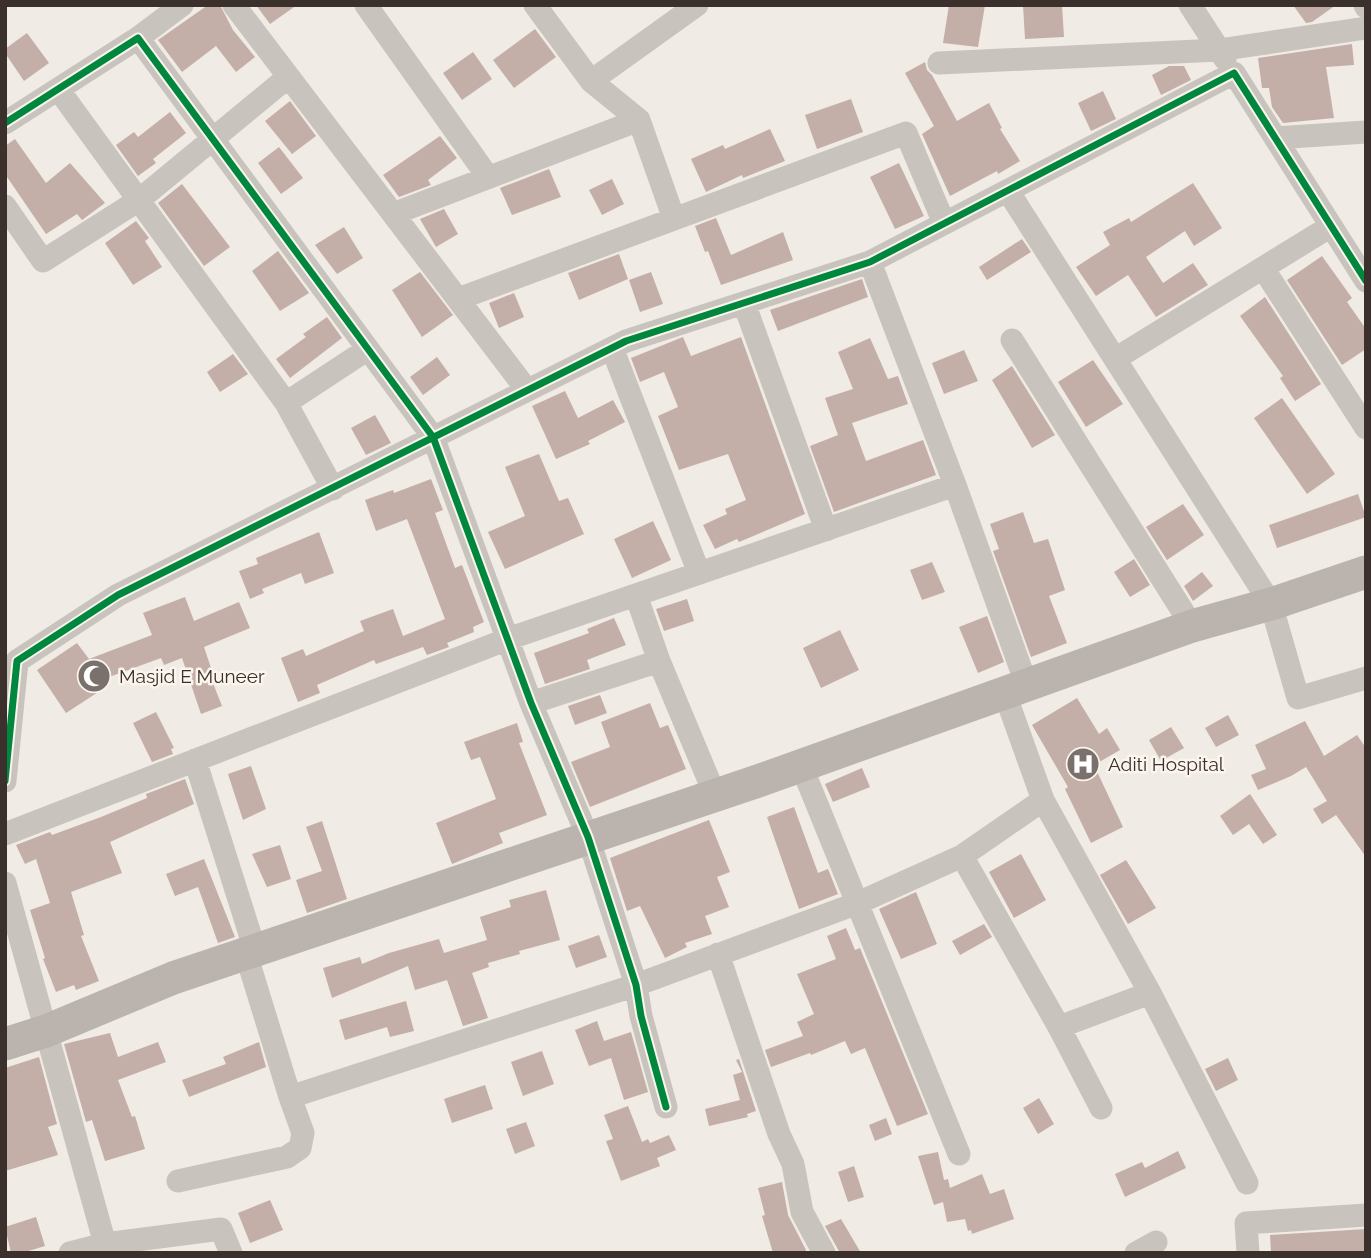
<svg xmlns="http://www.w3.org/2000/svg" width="1371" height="1258" viewBox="0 0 1371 1258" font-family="Raleway,sans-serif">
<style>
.building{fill:#c3afa7}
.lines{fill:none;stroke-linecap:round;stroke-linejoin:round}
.street{stroke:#c9c3be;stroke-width:23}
.secondary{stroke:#bab3ae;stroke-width:33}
.cycleway-casing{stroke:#fbf5ee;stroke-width:11}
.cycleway{stroke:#00873e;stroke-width:7}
.labels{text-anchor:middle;stroke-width:5;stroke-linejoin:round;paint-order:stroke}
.poi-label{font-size:19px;fill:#3b302b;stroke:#fbf5ee;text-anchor:start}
</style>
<rect width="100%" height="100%" fill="#f0ebe5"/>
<path class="building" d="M208,5H220L233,30L255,57L236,72L216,46L182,72L158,40Z
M256,5H297L270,24Z
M949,5H985L978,47L943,43Z
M1023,5H1062L1064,37L1025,39Z
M1293,5H1336L1312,22L1306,23Z
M535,29L556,57L514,88L493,60Z
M27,33L49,63L24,81L5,53V49Z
M1352,44L1354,65L1326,67L1334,118L1283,123L1272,107L1269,88H1262L1258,58Z
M473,52L492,79L462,100L443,73Z
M925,62L927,70L932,75L957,121L989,103L1002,128L1000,129L1020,161L998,174L997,171L950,196L922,134L934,126L905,73Z
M1169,66H1184L1191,80L1161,95L1152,75Z
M1103,91L1116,119L1091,131L1078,103Z
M851,99L863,132L817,149L805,115Z
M290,101L316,136L292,154L265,121Z
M170,112L186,133L153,159L156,163L138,176L116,145L134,132L138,137Z
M770,129L785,161L743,178L742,175L706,192L691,159L723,145L725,149Z
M440,136L457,158L428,180L431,185L399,197L383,175Z
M15,139L46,183L70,163L105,203L82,220L77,214L46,234L5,174V146Z
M279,147L303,178L281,194L258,163Z
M899,163L924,216L895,229L870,177Z
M549,169L561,197L512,215L500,188Z
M612,179L624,204L602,215L589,190Z
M1193,183L1222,228L1194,246L1185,231L1146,257L1163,283L1193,263L1208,285L1156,317L1128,275L1096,296L1076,267L1110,245L1103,232L1129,218L1131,222Z
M182,184L230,247L204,266L158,203Z
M444,209L458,234L436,247L420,219Z
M716,218L731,255L783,232L793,260L721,285L708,251L705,252L695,226Z
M136,221L149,238L145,241L162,267L133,285L105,243Z
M344,227L363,258L337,274L315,245Z
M1022,239L1031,252L987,280L979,267Z
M278,251L309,293L280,311L252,271Z
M619,254L628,279L579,300L568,273Z
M1322,256L1352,298L1347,302L1366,329V349L1342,365L1287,280Z
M420,272L453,315L422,337L392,290Z
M651,272L663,304L640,312L629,280Z
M862,279L868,297L778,331L770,310Z
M514,293L524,317L499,328L489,303Z
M1265,297L1321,384L1295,401L1280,378L1283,376L1240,316Z
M327,317L342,338L290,378L276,359L306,337L303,334Z
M683,337L691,356L741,337L805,514L739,542L737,539L715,549L703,525L727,514L725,509L746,500L728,454L679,470L658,416L678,407L664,372L640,382L631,358Z
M870,338L888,379L898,376L908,404L852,423L866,461L923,440L936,475L834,512L810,446L838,435L825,398L853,389L838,352Z
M964,350L978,381L944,394L932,363Z
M233,354L248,374L220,392L207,372Z
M437,357L450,375L423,395L410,377Z
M1093,360L1123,404L1086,427L1058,382Z
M1012,366L1055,435L1032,448L992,380Z
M565,391L578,418L613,400L625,422L588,441L590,444L556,459L532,406Z
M1282,398L1335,474L1307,494L1254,418Z
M375,415L391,443L366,455L351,428Z
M539,454L559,501L568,498L584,534L505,569L488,532L525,516L505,467Z
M431,479L443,510L435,513L455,568L462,565L484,622L473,627L474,632L447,643L449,647L427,655L423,647L376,664L374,660L317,685L320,693L298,702L281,658L303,649L306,656L364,631L360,621L393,609L403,636L445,619L407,519L376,531L365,500L393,490L394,493Z
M1358,494L1366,517L1277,548L1269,525Z
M1183,504L1204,535L1167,560L1146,527Z
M1023,512L1034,543L1048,539L1065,590L1049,596L1067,643L1031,657L993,551L999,549L990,524Z
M653,521L671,560L632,578L614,539Z
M319,532L334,573L305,584L301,573L262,589L264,593L250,599L239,571L258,564L256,558Z
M1134,559L1150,585L1130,597L1114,572Z
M932,562L945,592L922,600L910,570Z
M1202,572L1213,586L1193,601L1184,586Z
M185,597L194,621L239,602L250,628L204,647L214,677L211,678L222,706L201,714L182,658L164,665L161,658L101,680L106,687L66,713L37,670L77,643L89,659L152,635L143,613Z
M687,599L694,621L664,631L656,609Z
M987,616L1004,662L978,673L959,627Z
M614,618L626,645L587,660L590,669L545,684L534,653L589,633L587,629Z
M840,630L859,670L821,688L803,648Z
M600,695L607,713L575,725L568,706Z
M1077,698L1099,734L1107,728L1120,750L1094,765L1123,827L1091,843L1065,789L1068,787L1032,725Z
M650,703L660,728L668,725L686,769L590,807L571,762L610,747L601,722Z
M156,712L174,748L171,749L173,754L152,762L133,723Z
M1228,715L1239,735L1216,747L1205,728Z
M1305,721L1324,756L1357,735L1366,748V857L1336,815L1322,824L1313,809L1327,801L1306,767L1291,776L1258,790L1251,775L1266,769L1255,745Z
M517,723L523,742L519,743L547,815L499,833L503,843L452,864L436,823L496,799L480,757L471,760L464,742Z
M1171,727L1184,748L1161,761L1149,740Z
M251,766L266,809L243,820L228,774Z
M862,768L870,787L833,802L825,784Z
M185,779L194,804L110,842L122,873L71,892L84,935L81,936L99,981L76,990L74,985L56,992L43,959L45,958L30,910L50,903L36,859L25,864L16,845L50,832L52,835L101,817L147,798L146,794Z
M1250,794L1277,835L1263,844L1249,824L1233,835L1220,816Z
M794,807L818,873L828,869L838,894L799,909L767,817Z
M709,820L730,872L717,877L729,907L705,916L712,934L685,943L687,947L665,958L640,906L627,911L610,858Z
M322,821L347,899L307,913L296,880L322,871L306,827Z
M280,845L291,879L267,887L252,854Z
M1021,854L1046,900L1014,918L989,872Z
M204,859L235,937L218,943L198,887L175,896L166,874Z
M1126,860L1156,908L1128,924L1100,875Z
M546,890L560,940L519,951L520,954L488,963L489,967L472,973L488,1018L463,1026L447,980L415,990L408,966L332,998L323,968L360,957L362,964L389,953L439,939L444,953L487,940L480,917L511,907L509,900Z
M916,892L937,944L901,959L879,909Z
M984,924L992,937L960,955L952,941Z
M846,928L855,950L860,948L928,1114L897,1126L865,1048L851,1054L845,1041L811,1055L810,1053L771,1067L765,1050L803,1036L797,1022L814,1014L797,974L836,959L827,936Z
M599,935L607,957L576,968L568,946Z
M406,1001L414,1031L390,1037L387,1027L345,1040L339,1020Z
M597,1021L604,1041L631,1032L648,1092L624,1100L611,1058L589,1066L575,1030Z
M110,1033L118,1057L158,1042L166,1062L118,1080L132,1117L135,1116L145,1149L105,1161L92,1120L86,1122L64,1044Z
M259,1042L266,1067L189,1097L182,1080L226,1064L223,1057Z
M542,1051L554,1084L523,1096L511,1062Z
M39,1057L57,1124L48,1127L58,1155L5,1171V1068Z
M1228,1058L1238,1080L1216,1091L1205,1069Z
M739,1059L756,1111L747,1114L748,1117L709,1126L705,1109L740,1100L733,1075L742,1072L736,1060Z
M485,1085L493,1109L452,1123L444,1099Z
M1039,1098L1054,1124L1038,1134L1023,1108Z
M628,1106L642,1142L648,1139L650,1143L669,1135L676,1150L657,1158L660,1166L621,1181L606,1141L613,1139L604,1115Z
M886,1118L892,1134L875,1141L869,1125Z
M526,1122L535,1146L515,1154L506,1129Z
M1178,1151L1186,1168L1125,1197L1115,1174L1142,1162L1145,1168Z
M938,1152L944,1180L948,1179L950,1188L982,1174L990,1194L1004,1189L1014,1219L972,1234L971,1230L968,1231L965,1219L947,1222L943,1202L934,1205L918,1156Z
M854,1166L864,1197L848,1202L838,1172Z
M782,1182L788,1215L806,1250L805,1253H773L762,1216L765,1215L758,1188Z
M270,1200L283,1230L250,1243L238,1213Z
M36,1217L45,1246L22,1253H11L5,1227Z
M841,1219L861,1253H840L825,1226Z
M1366,1229V1253H1271L1270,1235Z"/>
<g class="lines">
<path class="street" d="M234,5L527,390
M366,5L488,177
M535,5L591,81L639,120L674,219
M1190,5L1225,59
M1365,5L1366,7
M138,38L182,5
M939,63L1219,50L1366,28
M591,81L697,5
M58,89L286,403L368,349
M5,123L138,38L433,437L531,703L588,837L636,985L641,1016L666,1107
M1275,138L1366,132
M1008,191L1271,604L1298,698L1366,678
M5,206L43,261L139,200L288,77
M393,214L639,120
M870,262L955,485L1027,686
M1263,268L1366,428
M458,299L906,133L944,223
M744,303L826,530
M1012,340L1192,626
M612,348L699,573
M1115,359L1331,226
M286,403L333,489
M636,595L659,661L715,795
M1005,694L1043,800L1150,993L1247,1183
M531,703L659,661
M195,760L255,950
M801,765L959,1154
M5,781L17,661L118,595L626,341L870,262L1234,73L1366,281
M5,834L508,639L955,485
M962,856L1043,800
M5,883L105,1244L221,1229L231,1253
M246,954L290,1097L636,985L858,903L962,856L1059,1027L1101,1108
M718,954L779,1134L793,1164L802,1212L824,1253
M1059,1027L1150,993
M178,1181L287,1157L300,1148L303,1133L290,1097
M70,1253L105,1244
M1136,1253L1156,1242
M1248,1253L1246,1223L1366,1215"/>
<path class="secondary" d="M5,1044L46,1031L173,978L758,781L1192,626L1271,604L1366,572"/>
<defs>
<path id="cycleway" d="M5,123L138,38L433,437L531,703L588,837L636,985L641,1016L666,1107
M5,781L17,661L118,595L626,341L870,262L1234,73L1366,281"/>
</defs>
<use href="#cycleway" class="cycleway-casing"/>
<use href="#cycleway" class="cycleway"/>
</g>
<defs>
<symbol id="mosque-disc" viewBox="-11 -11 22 22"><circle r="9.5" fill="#7a716c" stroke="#fbf5ee"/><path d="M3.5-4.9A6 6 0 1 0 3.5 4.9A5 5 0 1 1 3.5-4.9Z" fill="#fff"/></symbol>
<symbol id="hospital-disc" viewBox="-11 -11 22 22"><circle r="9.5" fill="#7a716c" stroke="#fbf5ee"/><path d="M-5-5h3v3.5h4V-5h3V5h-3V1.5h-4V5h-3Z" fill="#fff"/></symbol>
</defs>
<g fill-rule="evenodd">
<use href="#mosque-disc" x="75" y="657" width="38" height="38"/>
<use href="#hospital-disc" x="1064" y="745" width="38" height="38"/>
</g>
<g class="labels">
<g class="poi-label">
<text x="119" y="683">Masjid E Muneer</text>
<text x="1108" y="771">Aditi Hospital</text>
</g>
</g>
<rect width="1371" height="1258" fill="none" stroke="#3b302b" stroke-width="14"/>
</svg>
